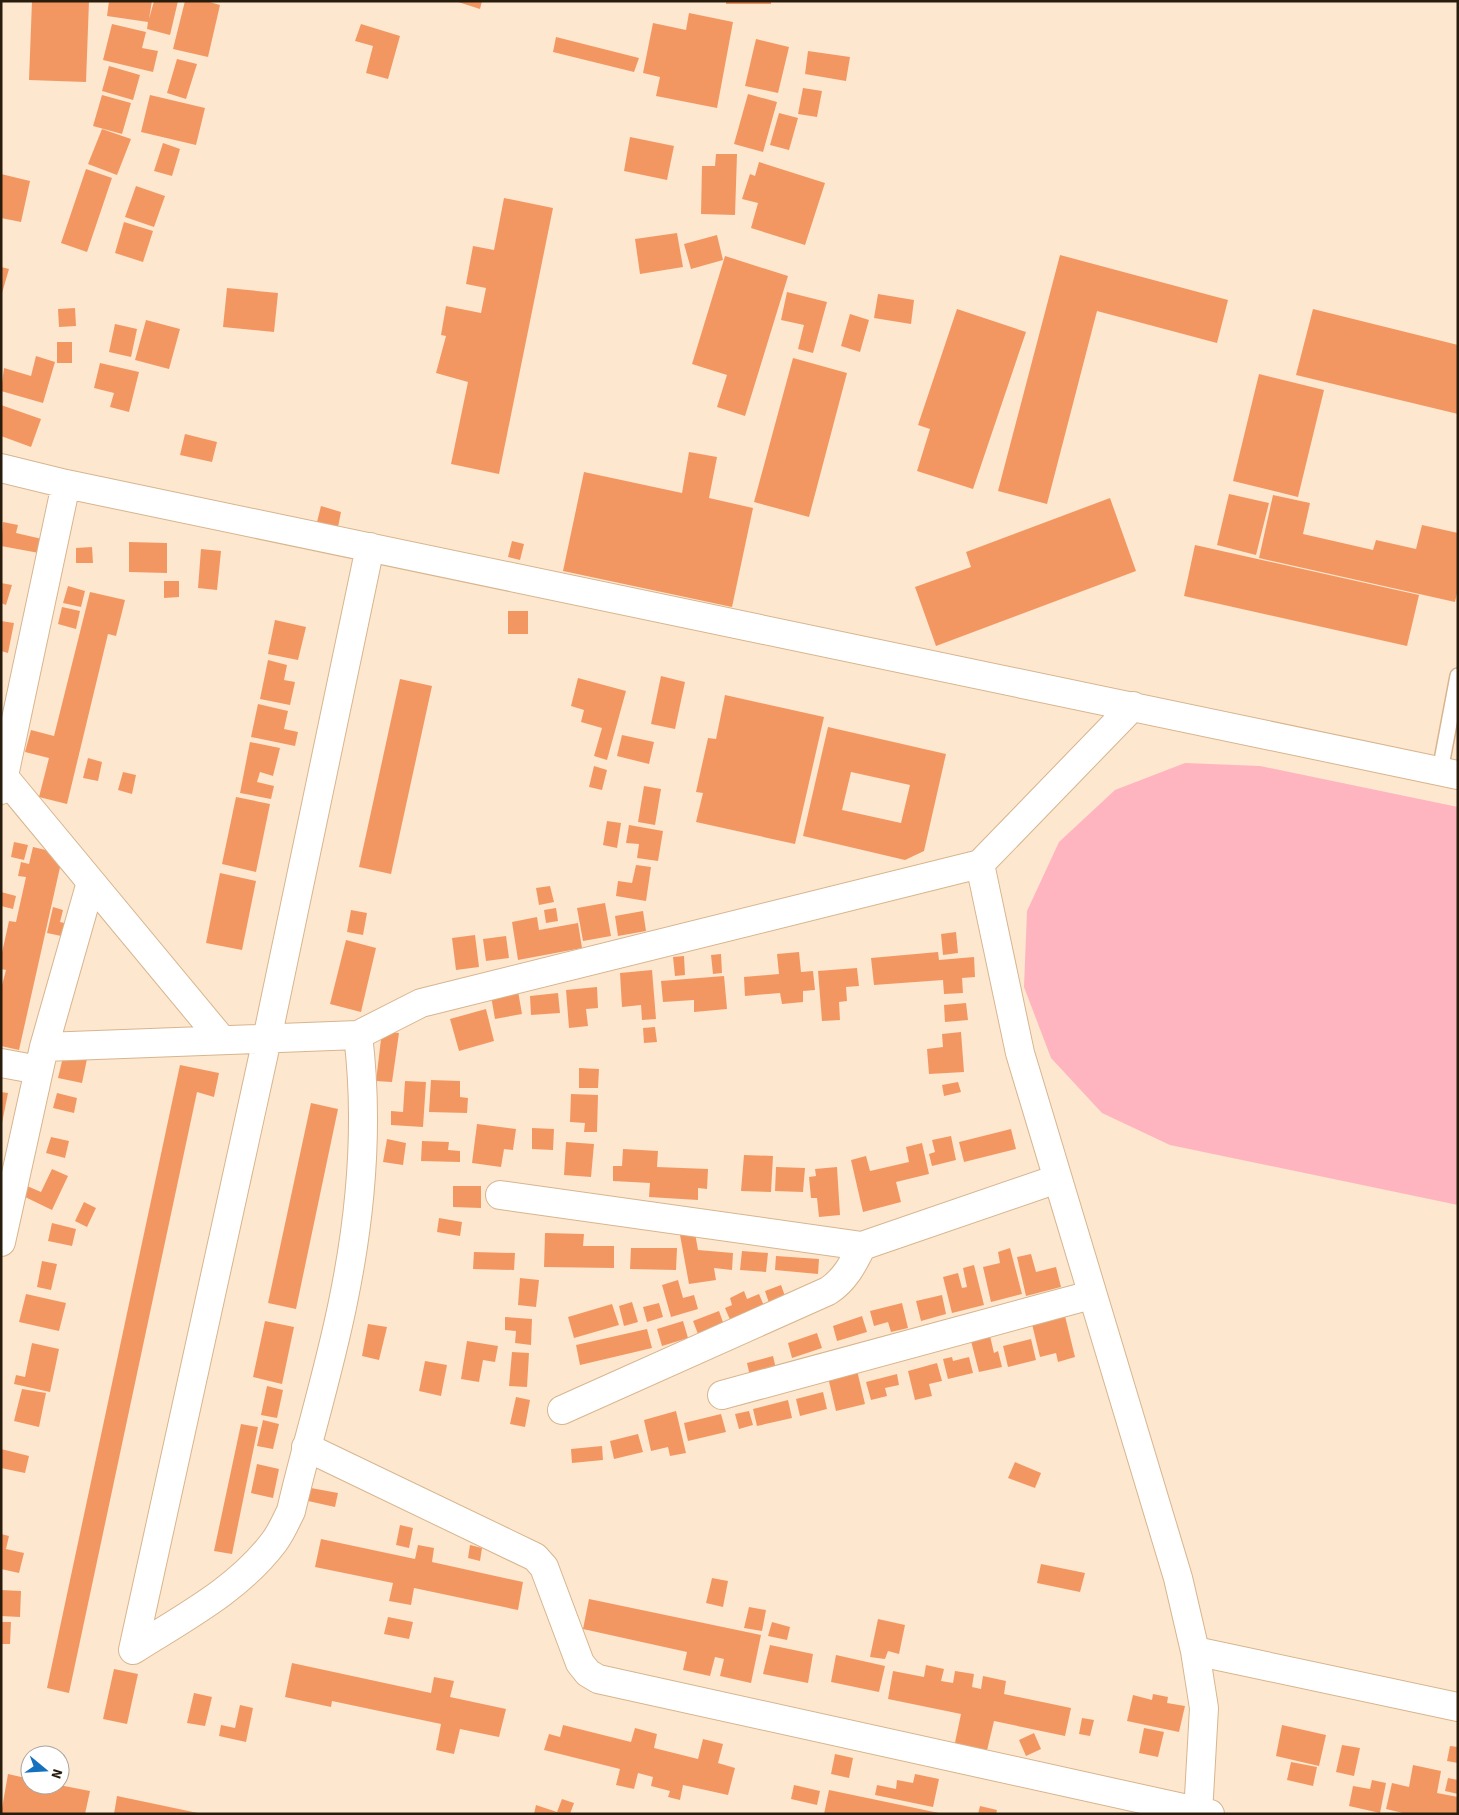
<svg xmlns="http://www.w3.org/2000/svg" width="1459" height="1815" viewBox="0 0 1459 1815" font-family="'Source Sans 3',sans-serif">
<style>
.green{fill:#feb5bf}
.building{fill:#f39762;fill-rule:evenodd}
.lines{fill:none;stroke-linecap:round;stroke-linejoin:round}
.service-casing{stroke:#d7b58e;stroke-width:18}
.minor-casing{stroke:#d7b58e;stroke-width:30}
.service{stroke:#fff;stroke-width:15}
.minor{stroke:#fff;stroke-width:28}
</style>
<rect width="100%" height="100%" fill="#fde7cf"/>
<path class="green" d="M1185,763L1260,766L1458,807V1205L1170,1145L1102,1113L1051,1058L1024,987L1027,911L1059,842L1115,790Z"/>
<path class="building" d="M32,1H89L86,82L29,80Z
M109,1H152L149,19L154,1H178L170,35L147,29L148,22L107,16Z
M185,1H206L220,5L208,57L173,49Z
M455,1H482L480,9Z
M726,1H771V4H726Z
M689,13L733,22L717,108L656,96L660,77L643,73L653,23L686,30Z
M112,24L146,32L142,48L158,51L153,72L103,60Z
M361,24L400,36L388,79L366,73L373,46L355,41Z
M556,37L639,58L634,72L553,52Z
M756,39L789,47L778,93L745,86Z
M808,51L850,57L846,81L805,74Z
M177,59L197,64L186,99L167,93Z
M109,66L140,75L133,100L102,91Z
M803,88L822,91L817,117L798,114Z
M748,94L777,102L763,152L734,144Z
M102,95L131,103L122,134L93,126Z
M150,95L205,108L196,145L141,132Z
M779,113L798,118L789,150L770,145Z
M102,129L131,139L117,175L88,164Z
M630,137L674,146L667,180L624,171Z
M163,143L180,149L172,176L154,171Z
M716,154H737L735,215L701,214L702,166H715Z
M759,162L825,183L805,245L751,228L758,203L742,199L750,174L755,176Z
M86,169L112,178L87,252L61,243Z
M1,174L30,181L21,222L1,218Z
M136,186L165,196L154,227L125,217Z
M504,198L553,208L499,474L451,464L468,382L436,373L446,336L441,335L446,306L481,313L486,288L466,284L473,246L494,250Z
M124,222L153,231L143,262L115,253Z
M677,233L683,267L640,274L635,239Z
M717,235L723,260L691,269L684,244Z
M1060,255L1228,300L1217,343L1097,311L1047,504L998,491Z
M725,256L788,276L745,416L717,407L727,375L692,364Z
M1,267L9,269L2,293H1Z
M227,288L278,293L274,332L223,327Z
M787,292L827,302L813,353L798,349L804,325L781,320Z
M878,294L914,300L911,324L874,318Z
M75,308L76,326L59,327L58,309Z
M957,309L1026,332L973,489L917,471L930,429L918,425Z
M1313,309L1458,345V414L1296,375Z
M850,314L869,320L860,352L841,346Z
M146,320L180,329L169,369L135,360Z
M115,324L137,329L131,357L109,352Z
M57,342H72V363H57Z
M36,356L55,362L43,403L1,391L4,368L31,376Z
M793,358L847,373L809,517L754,502Z
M100,363L139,372L129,412L110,407L114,393L94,388Z
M1259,374L1324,390L1298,497L1233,481Z
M1,405L41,419L31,447L1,436Z
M185,434L217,442L212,462L180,455Z
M689,452L717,457L709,498L753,508L732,607L563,571L584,472L682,493Z
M1229,494L1269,503L1256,555L1217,545Z
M1273,495L1310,503L1303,534L1373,550L1376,540L1416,549L1422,525L1458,533V589L1455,602L1259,558Z
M1110,498L1136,571L936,646L915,587L971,567L966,552Z
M321,506L341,512L338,527L317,522Z
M3,522L18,525L16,533L42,539L39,553L1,546Z
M512,541L524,544L520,560L508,557Z
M129,542L167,543V573L129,572Z
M1195,545L1419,595L1407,646L1184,596Z
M92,547L93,563H76V548Z
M201,549L221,551L217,590L198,588Z
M164,581H179V597L164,598Z
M1,583L12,585L6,605L1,603Z
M68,586L85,591L81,607L63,603Z
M90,592L125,600L116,636L108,634L67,804L39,797L49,758L25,752L31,730L54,736Z
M62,607L80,611L76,629L58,624Z
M508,611H528V634H508Z
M275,620L306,627L298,660L268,654Z
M1,621L14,623L8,653L1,651Z
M268,660L287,665L284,680L295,682L290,705L260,699Z
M661,676L685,682L675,729L651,724Z
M578,678L626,691L607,760L594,756L602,728L581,722L584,710L571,706Z
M400,679L432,686L391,874L359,867Z
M725,695L824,717L795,844L696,822L703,793L696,792L708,738L716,739Z
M258,704L288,711L284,729L298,732L295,746L251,737Z
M828,727L946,754L924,851L905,860L803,836ZM851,772L910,785L901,823L842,810Z
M622,735L654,742L649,764L617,756Z
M250,742L280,748L273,776L260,772L257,782L274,786L271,799L240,793Z
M88,758L102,762L98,781L83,778Z
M594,766L607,770L602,790L589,787Z
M123,772L136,775L132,794L118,790Z
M644,786L661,789L655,825L638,822Z
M236,797L270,804L256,872L222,864Z
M607,821L621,823L617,848L603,845Z
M629,825L663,831L658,861L637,858L639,844L626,843Z
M14,842L28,845L24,860L11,857Z
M33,847L63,854L19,1050L1,1046V989L6,970L1,969V957L9,921L16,922L26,877L18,876L21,862L29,864Z
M636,865L651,867L646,901L616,896L618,881L632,883Z
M220,873L256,881L242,950L206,943Z
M550,886L554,902L539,905L536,888Z
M1,892L16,896L13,909L1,906Z
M605,903L611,936L583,941L577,908Z
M53,907L63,910L60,922L69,924L66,937L47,933Z
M556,908L558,921L546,923L544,910Z
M351,910L367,913L363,935L347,932Z
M643,911L646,931L618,936L615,916Z
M537,917L539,930L578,923L582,948L518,960L512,922Z
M956,932L958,953L943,955L941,934Z
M475,935L479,967L456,970L452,938Z
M506,936L509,958L486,961L483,939Z
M346,940L376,948L361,1012L330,1004Z
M799,952L801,972L813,971L815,990L803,991V1002L782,1004L780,993L745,996L744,977L779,974L777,954Z
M938,952L939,960L974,957L975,977L962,978L963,993L944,994L943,980L874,985L871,958Z
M721,954L722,973L713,974L711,955Z
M684,956L685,975L675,976L673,957Z
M857,968L859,986L846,987L847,1001L839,1002L840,1020L822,1021L818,971Z
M652,970L656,1019L642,1020L641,1005L622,1007L620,973Z
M724,976L727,1009L694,1012V1000L663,1002L661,981Z
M597,987L598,1008L586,1009L588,1026L569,1028L566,990Z
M518,991L522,1014L495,1019L491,996Z
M558,993L560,1013L531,1015L530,996Z
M966,1003L968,1020L945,1022L944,1005Z
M486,1009L494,1041L459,1051L450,1019Z
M655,1027L657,1042L644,1043L643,1028Z
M382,1031L399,1033L392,1082L376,1081Z
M961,1032L964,1072L929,1074L927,1049L943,1047L942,1034Z
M64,1053L87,1059L82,1083L58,1078Z
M180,1065L219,1073L214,1097L197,1092L69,1693L47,1688Z
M579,1068L599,1069L598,1088H579Z
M431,1080L460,1081V1097L468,1098L467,1113L429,1112Z
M405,1081L426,1082L423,1127L391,1125V1111L403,1112Z
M958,1082L961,1092L944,1096L942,1085Z
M1,1092L8,1093L2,1123H1Z
M57,1093L77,1098L74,1113L53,1108Z
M571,1094L598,1095L597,1132H584L585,1123L570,1122Z
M311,1103L338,1109L296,1309L268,1303Z
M477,1124L516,1129L513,1150L504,1149L501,1167L472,1163Z
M532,1128L554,1129L553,1150L532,1149Z
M1011,1129L1016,1149L964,1162L959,1142Z
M951,1136L956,1160L932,1166L929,1154L935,1152L932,1140Z
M51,1137L69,1141L65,1158L46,1153Z
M387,1139L406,1143L403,1165L383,1162Z
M422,1141L449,1142L448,1150L460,1151V1162L421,1161Z
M566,1142L594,1144L591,1177L564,1175Z
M922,1143L929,1174L896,1182L901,1202L863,1212L851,1160L866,1156L870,1171L909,1162L906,1147Z
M623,1149L658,1151L657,1167L708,1169L707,1189L698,1188V1200L649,1197L650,1183L613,1181V1166H622Z
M744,1155L773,1156L771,1192L741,1191Z
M776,1167L805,1168L803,1192L775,1191Z
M837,1167L840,1215L819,1217L817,1198H811L809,1177L816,1176L815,1169Z
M52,1169L68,1176L52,1210L23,1196L27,1186L41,1192Z
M453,1186H481V1208L453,1207Z
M84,1202L96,1208L87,1227L75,1221Z
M439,1218L462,1222L460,1236L437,1232Z
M52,1223L76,1229L72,1246L48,1241Z
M545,1233L584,1234L583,1246H614V1268L544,1267Z
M695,1233L698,1250L733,1253L732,1270L714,1268L716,1280L689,1284L680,1235Z
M631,1248H677L676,1270L630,1269Z
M1010,1248L1022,1294L991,1302L983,1267L1000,1263L998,1252Z
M742,1251L768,1253L766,1272L740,1270Z
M474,1252L515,1253L514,1270L473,1269Z
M1031,1254L1036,1272L1056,1267L1061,1287L1026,1296L1017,1257Z
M776,1256L819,1259L818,1274L775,1270Z
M42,1261L57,1264L51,1290L37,1287Z
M974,1265L984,1305L952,1313L943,1277L958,1273L962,1288L967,1287L963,1268Z
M520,1278L539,1280L536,1307L518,1305Z
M678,1280L683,1298L694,1295L698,1309L671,1317L662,1285Z
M781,1285L785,1296L769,1303L765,1291Z
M744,1291L747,1299L759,1294L765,1308L731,1322L725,1308L732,1305L730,1298Z
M26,1294L66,1303L59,1331L19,1322Z
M942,1295L946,1314L921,1321L916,1301Z
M632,1302L638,1322L624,1326L619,1306Z
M659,1303L663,1317L647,1322L643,1307Z
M902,1303L908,1328L891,1332L888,1322L874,1326L870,1311Z
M612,1304L619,1325L574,1338L568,1317Z
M719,1311L724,1325L698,1334L693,1321Z
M862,1316L867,1332L837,1341L833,1326Z
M1065,1316L1075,1357L1058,1362L1056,1353L1040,1357L1032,1324Z
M505,1317L532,1319L531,1345L515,1343L516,1331L505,1330Z
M265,1321L294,1327L282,1384L253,1377Z
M683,1321L688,1338L662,1346L657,1329Z
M368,1324L387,1327L379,1360L362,1356Z
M647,1329L652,1348L580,1365L576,1345Z
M817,1333L822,1348L792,1358L788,1343Z
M990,1336L994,1353L998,1351L1002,1367L979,1372L971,1341Z
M1031,1339L1036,1360L1008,1367L1003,1346Z
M467,1341L498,1346L495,1362L483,1360L479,1382L461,1379Z
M32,1343L59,1349L50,1392L14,1384L16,1375L25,1377Z
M512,1352L529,1353L527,1387L509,1386Z
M773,1356L776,1369L750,1376L747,1363Z
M952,1357L953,1361L969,1357L973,1373L948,1379L943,1359Z
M425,1361L447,1365L441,1396L419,1391Z
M937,1363L942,1381L929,1384L932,1396L915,1400L908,1371Z
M856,1366L865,1404L836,1411L827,1373Z
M897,1374L899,1385L885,1388L887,1396L871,1400L866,1382Z
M267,1386L283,1390L277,1418L261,1415Z
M22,1389L46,1393L39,1427L14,1421Z
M823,1392L827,1409L800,1416L796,1399Z
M516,1397L530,1400L525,1427L510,1424Z
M788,1400L792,1418L757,1426L753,1409Z
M676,1411L686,1453L670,1456L668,1447L651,1451L644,1420Z
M749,1411L753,1425L739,1429L735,1414Z
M721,1414L726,1432L688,1441L684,1423Z
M263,1420L279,1424L273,1449L257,1446Z
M241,1424L258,1427L232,1554L214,1551Z
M638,1434L643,1452L614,1459L610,1441Z
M602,1446L603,1460L572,1463L571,1449Z
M1,1449L29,1456L25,1473L1,1468Z
M1015,1462L1041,1473L1035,1488L1008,1478Z
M257,1464L279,1469L273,1498L251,1493Z
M311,1488L338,1493L335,1507L308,1501Z
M400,1525L413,1528L409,1548L396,1545Z
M1,1534L9,1536L6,1549L24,1553L19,1573L1,1569Z
M321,1539L415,1559L418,1545L434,1548L432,1562L523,1582L518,1610L414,1588L411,1605L389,1601L393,1583L315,1567Z
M470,1545L482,1548L480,1561L468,1558Z
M1041,1564L1085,1573L1080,1592L1037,1583Z
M712,1578L728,1581L723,1607L706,1603Z
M1,1590L21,1591L20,1617L1,1616Z
M589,1599L761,1635L751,1683L720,1676L724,1659L715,1657L710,1676L683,1670L687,1652L583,1629Z
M749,1607L766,1610L762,1631L744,1628Z
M388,1617L413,1622L409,1639L384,1634Z
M878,1619L905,1625L899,1654L888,1651L885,1659L870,1657Z
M1,1622H11L10,1644H1Z
M772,1622L790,1627L787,1640L768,1636Z
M770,1645L813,1654L808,1683L763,1674Z
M836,1655L885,1666L879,1692L831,1682Z
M292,1663L431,1693L434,1677L454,1681L450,1697L506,1709L499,1737L460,1729L454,1754L436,1750L441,1724L332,1701L331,1707L285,1697Z
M926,1665L944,1669L941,1681L953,1683L955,1671L974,1674L972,1687L981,1689L983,1676L1006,1681L1004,1694L1071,1708L1065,1736L994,1721L985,1759L953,1752L961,1714L888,1699L893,1671L924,1677Z
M114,1669L138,1674L127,1724L103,1719Z
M194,1693L212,1697L205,1726L187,1723Z
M1153,1694L1168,1697L1167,1703L1185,1706L1179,1732L1127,1721L1133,1695L1152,1700Z
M240,1705L253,1708L246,1742L219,1736L221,1725L235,1728Z
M1082,1718L1094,1720L1090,1736L1079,1734Z
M563,1725L631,1742L635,1728L657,1734L654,1748L698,1759L703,1739L723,1744L718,1763L735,1768L728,1795L683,1785L680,1800L668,1797L670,1791L651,1786L653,1777L638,1773L634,1789L616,1785L620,1769L544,1750L549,1734L560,1737Z
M1282,1725L1326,1735L1319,1766L1276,1756Z
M1144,1728L1164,1732L1158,1757L1139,1753Z
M1034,1733L1041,1749L1026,1756L1019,1740Z
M1342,1745L1360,1748L1354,1776L1336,1772Z
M1450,1746L1458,1747V1763L1447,1761Z
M835,1754L853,1758L849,1778L831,1774Z
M1291,1762L1317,1767L1313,1786L1287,1780Z
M1413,1765L1441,1771L1437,1793L1458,1797V1814H1407L1386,1809L1392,1783L1409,1787Z
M8,1774L30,1779V1785H59L90,1791L85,1814H1Z
M915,1774L939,1779L933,1807L875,1795L877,1785L896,1789L897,1780L913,1783Z
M1448,1778L1458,1780V1794L1445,1791Z
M1372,1780L1386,1783L1380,1813L1349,1806L1353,1786L1370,1789Z
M794,1785L820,1791L817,1805L791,1799Z
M829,1790L939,1813V1814H824Z
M117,1796L198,1813V1814H114Z
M562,1799L574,1803L570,1814H534L536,1805L557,1812Z
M980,1806L997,1810L996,1814H978Z"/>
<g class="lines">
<defs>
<path id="service" d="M1440,771L1458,676"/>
<path id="minor" d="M1,468L66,484L1458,775
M4,777L222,1040
M1,790L66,484
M980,864L1020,1053L1178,1578L1195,1651L1204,1708L1198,1814
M44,1047L358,1035L421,1003L980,864L1133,706
M1,1063L39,1070
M500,1195L862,1246L1057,1179
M1,1242L44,1047L91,882
M722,1395L1091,1295
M562,1410L828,1291C845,1280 853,1264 862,1246
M306,1447L535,1557L544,1567L580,1663L588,1673L598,1679L1210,1814
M133,1650L267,1039L370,547
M133,1650C183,1618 238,1590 274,1542C281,1533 286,1521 291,1511C307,1442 329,1372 343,1302C361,1215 369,1124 358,1035
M1195,1651L1458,1707"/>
</defs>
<use href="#service" class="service-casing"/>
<use href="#minor" class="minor-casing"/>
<use href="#service" class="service"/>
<use href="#minor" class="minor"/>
</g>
<rect width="1459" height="1815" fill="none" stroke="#281c0c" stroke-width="5"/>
<g transform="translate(45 1770) rotate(108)"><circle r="24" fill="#ffffff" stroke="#a9a49e"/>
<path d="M0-4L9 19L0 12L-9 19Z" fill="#1571be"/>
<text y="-8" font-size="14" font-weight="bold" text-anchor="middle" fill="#281c0c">N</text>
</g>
</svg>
